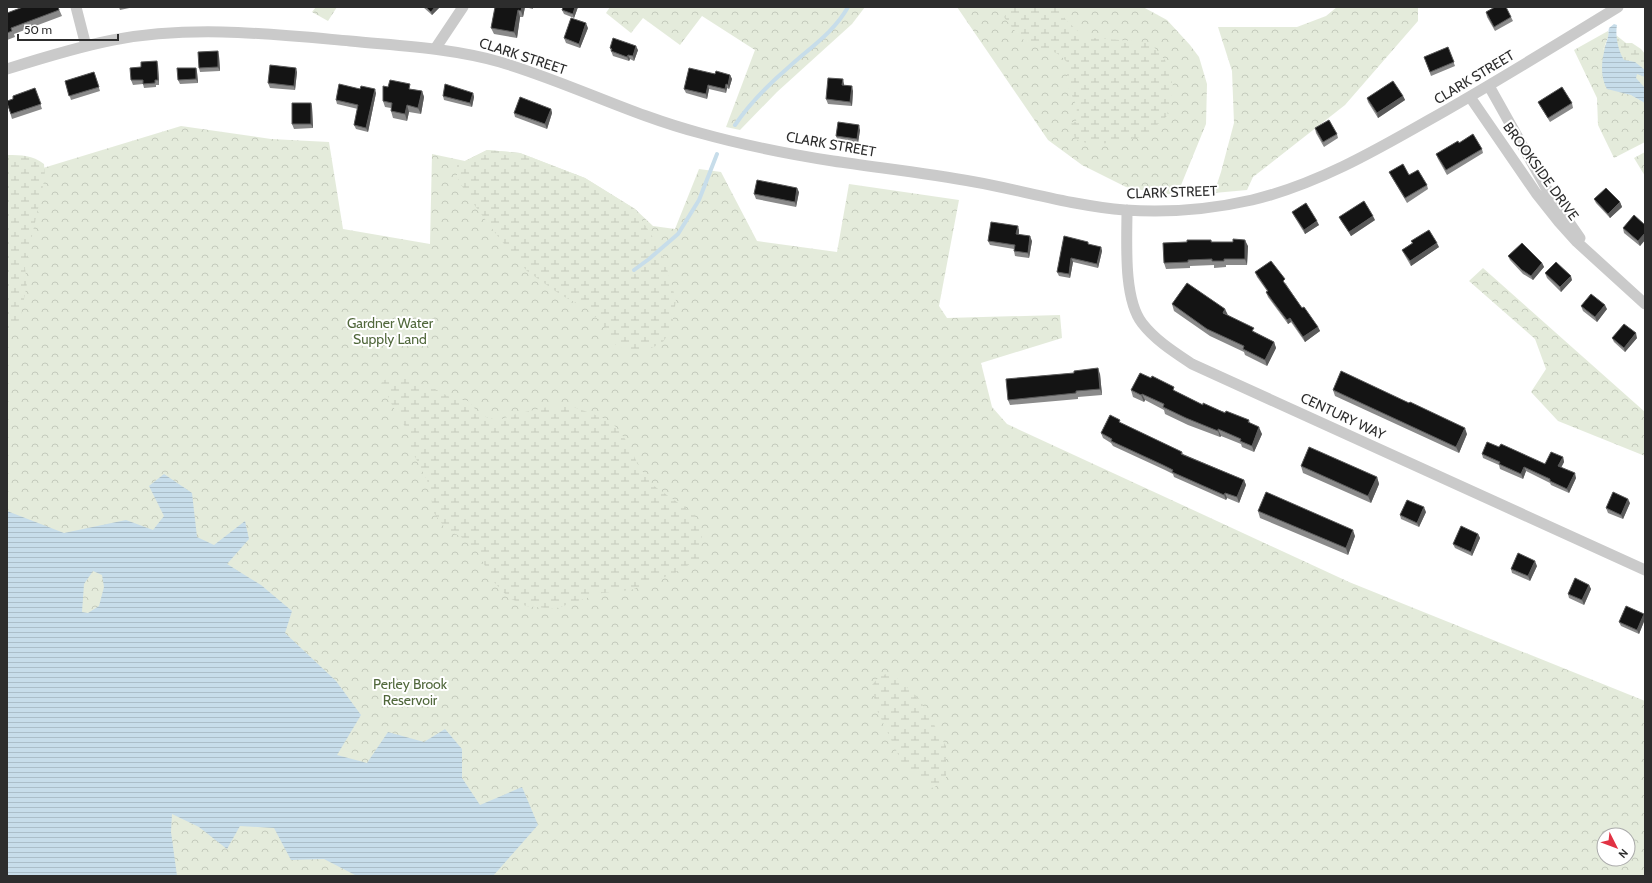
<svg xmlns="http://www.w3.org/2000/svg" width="1652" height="883" viewBox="0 0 1652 883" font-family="Cabin,sans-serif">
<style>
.forest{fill:url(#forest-crowns);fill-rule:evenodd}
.wetland{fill:url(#wetland-marsh)}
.water{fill:url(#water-rules);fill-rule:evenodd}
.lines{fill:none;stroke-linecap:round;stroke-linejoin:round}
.stream{stroke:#c7ddea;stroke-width:4}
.street{stroke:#cacaca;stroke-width:11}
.wall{fill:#8a8a8a}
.shaded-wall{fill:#5a5a5a}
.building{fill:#141414;stroke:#5a5a5a}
.labels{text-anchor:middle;stroke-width:4;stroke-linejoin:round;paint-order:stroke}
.street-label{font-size:14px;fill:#2d2d2d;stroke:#fff}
.park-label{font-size:14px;fill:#51683c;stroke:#fff}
</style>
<defs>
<pattern id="forest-crowns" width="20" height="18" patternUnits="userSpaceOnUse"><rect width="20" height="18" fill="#e4ebdb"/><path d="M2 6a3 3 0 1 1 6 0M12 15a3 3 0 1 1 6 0" fill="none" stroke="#c4cabc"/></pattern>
<pattern id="wetland-marsh" width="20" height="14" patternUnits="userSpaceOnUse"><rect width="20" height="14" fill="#e4ebdb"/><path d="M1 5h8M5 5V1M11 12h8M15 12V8" fill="none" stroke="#c4cabc"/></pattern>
<pattern id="water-rules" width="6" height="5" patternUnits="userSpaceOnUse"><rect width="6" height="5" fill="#c7ddea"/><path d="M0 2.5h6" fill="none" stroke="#abbec9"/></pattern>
</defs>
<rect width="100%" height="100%" fill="#fff"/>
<path class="forest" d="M316,7H337L328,21L312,12Z
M610,7H865L852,24L777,92L740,130L726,127L755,50L702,16L680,45L643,18L631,33L606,13Z
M957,7H1143L1167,20L1190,45L1199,57L1207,84L1206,124L1177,195L1157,193L1126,187L1082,165L1048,140Z
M1337,7H1418V21L1345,105L1253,177L1247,190L1214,193L1221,172L1234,123L1232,71L1218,27H1297L1326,16Z
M1608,31L1609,35L1603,50L1631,95L1645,103V142L1614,158L1598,125L1597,98L1574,50Z
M181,126L271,139L329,142L343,229L430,244L432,154L465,161L487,150L520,153L585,178L635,209L653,226L675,229L699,169L721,172L757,241L837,252L849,184L959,200L939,306L947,318L1060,315L1062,338L981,363L992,407L1007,424L1349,582L1645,701V876H7V179ZM1604,835H1628V859H1604Z
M1645,152V176L1634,158Z
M1483,268L1645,412V456L1558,421L1531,392L1546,369L1535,339L1469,281Z"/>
<path class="wetland" d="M1011,7H1057L1066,20L1082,35L1094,38L1145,42L1154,47L1165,60L1173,86L1167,116L1145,136L1122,141L1092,145L1075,139L1071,122H1076L1077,107L1067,84V62C1054,47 1045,52 1030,44C1020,39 1011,26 1004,17Z
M1612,32L1626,43H1632L1641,49L1645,54V103L1631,95L1607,89L1602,80L1603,50Z
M487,150L520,153L585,178L635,209L662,252L676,300L671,331L662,343L647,350H625L613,343L602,323L587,309L561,295L527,271L499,238L467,195L457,177V165Z
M7,155C22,155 32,155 44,164L45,177L25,268L27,284L20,319L7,331Z
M396,377L416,380L452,398L468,401L477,411L488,418L499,420L516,414L552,406H571L601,417L615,426L628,443L639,467L654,486L694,514L702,534L699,559L675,573L631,590L602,593L554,609L526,606L509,598L493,581L476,549L461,537L445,528L434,513L427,480L412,451L407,430L392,405L381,381Z
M891,672L920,700L946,746V779L933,788L905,769L876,708L872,685L879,677Z"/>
<path class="water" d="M1614,24L1617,25C1615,36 1618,50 1624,60L1635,62L1645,70V77L1637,74L1636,78L1645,88V103L1631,95L1607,89C1598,73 1603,54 1608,37C1609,34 1608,31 1609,28Z
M164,474L192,493L197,537L214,545L245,521L249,539L227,564L261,585L292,611L285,633L336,681L361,715L337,755L367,763L388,732L424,742L445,729L462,749V778L480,805L522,787L538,825L493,876H357L324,859L291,860L274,828L240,826L227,849L199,827L172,814L171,832L177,876H7V511L64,533L126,520L153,530L164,516L149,486ZM93,571L102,575L104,587L99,606L88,613L82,612L84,584Z"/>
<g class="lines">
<path class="stream" d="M735,125C750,103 770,83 790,66C811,47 834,32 848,7
M634,270L649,259L678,234L699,200L717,154"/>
<path class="street" d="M76,7L86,46
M435,49L463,7
M7,69C42,58 77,47 113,40C192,25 271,34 350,41C400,46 451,48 500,62C568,82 631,115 700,133C743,145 788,154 833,161C880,168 928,173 975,182C1025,191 1075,206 1125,210C1166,213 1212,209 1252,200C1315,185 1373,152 1429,120C1493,84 1556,45 1618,7
M1489,86L1549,193L1580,238
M1470,97L1536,193L1559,222L1577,242L1645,304
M1127,210C1127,241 1123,298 1142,323C1155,340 1174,352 1192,364L1645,570"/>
</g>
<path class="wall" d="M58,7L62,16L14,34L15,37L7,40V13Z
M119,7H134L120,10Z
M423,7H440L432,15Z
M495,7H533V9L525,7L523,17H520L517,38L494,34L491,28Z
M578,7L574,18L564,14L562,10Z
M1486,12L1511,17L1513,21L1495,31L1487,17Z
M588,28L580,48L566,43L564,38Z
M1448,47L1455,66L1431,76L1424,57Z
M610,48L638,50L634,61L630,59L629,61L613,56Z
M219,56L220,71L200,72L199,68Z
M158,65L159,85H156V87L144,88L143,84L133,85L131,80L141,67Z
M196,68L197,72L198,83L180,84L178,80Z
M94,72L100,91L71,100L65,81Z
M297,72L295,90L270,88L268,83Z
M715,74L730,75L732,79L729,89L727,88L726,93L709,89L707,99L686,93L684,89Z
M844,84V86L853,91L852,106L828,104L826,99Z
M388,87L412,89L422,91L424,97L421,114L409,112L407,121L393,118L391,111V108L385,107L383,101Z
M35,88L42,109L12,119L7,103L13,99Z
M376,93L368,132L356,129L354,125L358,109L337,104L336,100Z
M473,93L474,97L472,107L444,100L443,96Z
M1403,96L1405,100L1378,118L1368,102L1367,98Z
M1538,102L1572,103L1573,108L1550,122L1540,106Z
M311,103L312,107L313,128L294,129L292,124Z
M551,109L552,113L547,129L515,117L514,113Z
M1315,128L1337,134L1338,138L1324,147L1316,133Z
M860,130L858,143L838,141L836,136Z
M1459,143L1482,149L1483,153L1447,175L1438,159L1436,154Z
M1389,172L1409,175L1427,185L1428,189L1407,203L1391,176Z
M799,192L796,207L756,199L754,194Z
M1594,199L1620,202L1622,207L1610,218L1596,203Z
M1292,212L1319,225L1305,234L1294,216Z
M1339,217L1375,220L1351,236L1341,221Z
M1645,225V240L1640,246L1624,233L1623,228Z
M1019,230V235L1032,241L1029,258L1015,256L1014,251V249L990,245L988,241Z
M1064,236L1089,245L1101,247L1102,251L1098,268L1073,262L1070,278L1059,276L1057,272Z
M1211,240L1212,242L1248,246L1247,265H1226V267L1214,268V265L1190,266V268L1166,269L1164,263L1187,242Z
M1411,241L1439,247L1411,266L1404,254L1402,250L1412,243Z
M1508,256L1542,263L1544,267L1533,280L1523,274L1510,260Z
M1255,272L1287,284H1286L1302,308L1318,327L1320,331L1305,342L1291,322L1288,324L1268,297L1266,292L1267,291L1257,277Z
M1545,273L1572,280L1561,292L1547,278Z
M1172,304L1228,315L1255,332L1274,342L1276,348L1267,366L1245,355L1244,352L1210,336L1174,311Z
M1581,306L1607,309L1597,322L1583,311Z
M1612,338H1637L1625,352L1614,342Z
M1100,374L1102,395L1078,397V399L1010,405L1008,400Z
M1131,390L1175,391L1203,405L1249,420L1250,423L1262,434L1254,452L1242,447L1241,444L1221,436L1220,437L1188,425L1165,414L1164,410L1145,400L1144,402L1133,397Z
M1333,390L1467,434L1459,453L1335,396Z
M1121,423L1182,452L1183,454L1244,480L1246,485L1239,503L1227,498L1226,500L1174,477L1173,474L1165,470L1113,446L1111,443L1103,438L1101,433Z
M1499,447L1545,464L1563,457L1564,462L1561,467L1576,478L1569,493L1551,485L1550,483L1526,471L1523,479L1500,469L1499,465L1483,458L1482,454Z
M1301,466L1377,477L1379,484L1371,503L1303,473Z
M1630,503L1623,519L1608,513L1606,508Z
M1258,511L1355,536L1348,555L1260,518Z
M1426,512L1419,527L1401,519L1400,515Z
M1478,534L1480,538L1472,556L1455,548L1453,544Z
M1537,566L1530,581L1512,573L1511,569Z
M1589,585L1591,589L1584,605L1569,598L1568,594Z
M1644,614L1645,619L1639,634L1621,626L1619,622Z"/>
<path class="shaded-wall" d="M435,7H440L432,15L431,12Z
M522,7H525L523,17L521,11Z
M575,7H578L574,18L573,14Z
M518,10L520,17L517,38L514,32Z
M586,23L588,28L580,48L579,44Z
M636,46L638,50L634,61L633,56Z
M218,51L219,56L220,71L218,67Z
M628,55L630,59L629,61L627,57Z
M157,61L158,65L159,85L158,80Z
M196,68L197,72L198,83L196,79Z
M296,68L297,72L295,90L294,86Z
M730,75L732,79L729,89L728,85Z
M843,79L844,84V90L842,85Z
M726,84L727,88L726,93L725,89Z
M708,85L709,89L707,99L706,94Z
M852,86L853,91L852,106L850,102Z
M375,89L376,93L368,132L366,128Z
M422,91L424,97L421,114L418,108Z
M473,93L474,97L472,107L470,103Z
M1403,96L1405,100L1378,118L1377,113Z
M311,103L312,107L313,128L311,124Z
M407,105L409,112L407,121L405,114Z
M551,109L552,113L547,129L545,124Z
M859,125L860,130L858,143L857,139Z
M797,188L799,192L796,207L795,202Z
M1620,202L1622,207L1610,218L1608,214Z
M1373,216L1375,220L1351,236L1349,232Z
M1317,221L1319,225L1305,234L1304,230Z
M1018,226L1019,230L1018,239L1016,234Z
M1645,233V240L1640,246L1638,241Z
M1030,236L1032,241L1029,258L1028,253Z
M1245,240L1248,246L1247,265L1245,259Z
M1437,243L1439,247L1411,266L1410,261Z
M1101,247L1102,251L1098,268L1097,264Z
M1071,258L1073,262L1070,278L1069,274Z
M1542,263L1544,267L1533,280L1531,276Z
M1571,276L1572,280L1561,292L1560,287Z
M1605,305L1607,309L1597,322L1595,317Z
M1225,309L1228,315L1223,313Z
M1290,318L1291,322L1288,324L1287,320Z
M1318,327L1320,331L1305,342L1303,337Z
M1636,333L1637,338L1625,352L1624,348Z
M1274,342L1276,348L1267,366L1265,360Z
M1098,368L1100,374L1102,395L1100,389Z
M1142,394L1145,400L1144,402L1141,395Z
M1259,427L1262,434L1254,452L1252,446Z
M1465,428L1467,434L1459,453L1456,447Z
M1218,429L1221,436L1220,437L1218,431Z
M1563,457L1564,462L1560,470L1558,466Z
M1524,467L1526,471L1523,479L1521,474Z
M1575,473L1576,478L1569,493L1567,489Z
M1377,477L1379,484L1371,503L1368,496Z
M1244,480L1246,485L1239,503L1237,497Z
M1225,493L1227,498L1226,500L1224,495Z
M1628,499L1630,503L1623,519L1621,515Z
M1424,507L1426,512L1419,527L1417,523Z
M1353,530L1355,536L1348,555L1346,548Z
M1478,534L1480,538L1472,556L1471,552Z
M1535,561L1537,566L1530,581L1528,576Z
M1589,585L1591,589L1584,605L1582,600Z
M1644,614L1645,619L1639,634L1637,630Z"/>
<path class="building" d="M23,7H58L59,10L11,28L12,31L7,33V13Z
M426,7H435L431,12Z
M495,7H522L521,11L518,10L514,32L491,28Z
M563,7H575L573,14L562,10Z
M1495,7H1506L1511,17L1494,27L1486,12Z
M571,18L586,23L579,44L564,38Z
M613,38L636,46L633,56L628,55L627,57L611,51L612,49L610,48Z
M1448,47L1454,62L1430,72L1424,57Z
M218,51V67L199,68L198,52Z
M157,61L158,80H155V83L143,84V80H131L130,68L141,67V62Z
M270,65L296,68L294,86L268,83Z
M177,68H196V79L178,80Z
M689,68L715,74L716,71L730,75L728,85L726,84L725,89L708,85L706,94L684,89Z
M94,72L99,87L69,96L65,81Z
M828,78L843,79L842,85L852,86L850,102L826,99Z
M390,80L410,84L409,89L422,91L418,108L407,105L405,114L391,111L392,103L383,101V86L388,87Z
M1393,81L1403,96L1377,113L1367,98Z
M339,84L360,89L361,86L375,89L366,128L354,125L358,105L336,100Z
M445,84L473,93L470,103L443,96Z
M1562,87L1572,103L1548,118L1538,102Z
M35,88L41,104L11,114L7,103V101L13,99V96Z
M520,97L551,109L545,124L514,113Z
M292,103H311V124H292Z
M1329,120L1337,134L1323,142L1315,128Z
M838,122L859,125L857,139L836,136Z
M1473,134L1482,149L1446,170L1436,154L1458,141L1459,143Z
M1403,164L1409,175L1418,170L1427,185L1405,198L1389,172Z
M757,180L797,188L795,202L754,194Z
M1606,188L1620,202L1608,214L1594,199Z
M1364,201L1373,216L1349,232L1339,217Z
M1306,203L1317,221L1304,230L1292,212Z
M1634,215L1645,225V233L1638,241L1623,228Z
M991,222L1018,226L1016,234L1030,236L1028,253L1014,251L1015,245L988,241Z
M1429,230L1437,243L1410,261L1402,250L1413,243L1411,241Z
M1064,236L1088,242V244L1101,247L1097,264L1071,258L1069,274L1057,272Z
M1233,239L1245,240V259H1224V261H1212V259L1188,260V262L1164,263L1163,243L1187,242V240H1211V242H1233Z
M1522,243L1542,263L1531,276L1522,270L1508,256Z
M1271,261L1285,279L1283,281L1302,308L1304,307L1318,327L1303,337L1290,318L1287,320L1274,303L1266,292L1268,291L1255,272Z
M1556,262L1571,276L1560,287L1545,273Z
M1187,283L1225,309L1223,313L1254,328L1252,331L1274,342L1265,360L1243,349L1244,346L1207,329L1172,304Z
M1591,294L1605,305L1595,317L1581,306Z
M1624,324L1636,333L1624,348L1612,338Z
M1098,368L1100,389L1076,391V393L1008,400L1006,379L1074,373V371Z
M1341,371L1409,403L1410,402L1465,428L1456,447L1333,390Z
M1140,373L1151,378L1152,376L1174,387L1173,390L1203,405V403L1225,413L1226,411L1249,420L1248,422L1259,427L1252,446L1240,441L1241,439L1218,429V431L1186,418L1163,407L1164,404L1142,394L1141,395L1131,390Z
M1110,415L1120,420L1119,422L1182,452L1181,454L1244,480L1237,497L1225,493L1224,495L1172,472L1173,470L1163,465L1111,441L1112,439L1101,433Z
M1487,442L1499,447L1501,444L1545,464L1551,452L1563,457L1558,466L1575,473L1567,489L1550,481V479L1524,467L1521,474L1499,464L1500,462L1482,454Z
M1309,447L1377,477L1368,496L1301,466Z
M1266,492L1353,530L1346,548L1258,511Z
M1613,492L1628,499L1621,515L1606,508Z
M1407,500L1424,507L1417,523L1400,515Z
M1461,526L1478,534L1471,552L1453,544Z
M1518,553L1535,561L1528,576L1511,569Z
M1575,578L1589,585L1582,600L1568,594Z
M1626,606L1644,614L1637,630L1619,622Z"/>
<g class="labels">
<g class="street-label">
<text transform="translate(523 56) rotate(18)" y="5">CLARK STREET</text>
<text transform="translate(1474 77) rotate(-31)" y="5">CLARK STREET</text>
<text transform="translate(831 144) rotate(10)" y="5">CLARK STREET</text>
<text transform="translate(1541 171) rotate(54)" y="5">BROOKSIDE DRIVE</text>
<text transform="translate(1172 192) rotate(-2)" y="5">CLARK STREET</text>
<text transform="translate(1343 416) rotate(25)" y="5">CENTURY WAY</text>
</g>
<g class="park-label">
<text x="390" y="328">Gardner Water<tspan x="390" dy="16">Supply Land</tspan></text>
<text x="410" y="689">Perley Brook<tspan x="410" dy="16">Reservoir</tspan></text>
</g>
</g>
<rect width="1652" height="883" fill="none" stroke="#2d2d2d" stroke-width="16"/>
<g transform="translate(1616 847) rotate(132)"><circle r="19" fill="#ffffff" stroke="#ababab"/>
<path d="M0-3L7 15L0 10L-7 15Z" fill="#e13243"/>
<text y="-6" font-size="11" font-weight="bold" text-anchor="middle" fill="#2d2d2d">N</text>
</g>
<path d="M18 34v6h100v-6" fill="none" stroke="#2d2d2d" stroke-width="2"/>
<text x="24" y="34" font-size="12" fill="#2d2d2d" stroke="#ffffff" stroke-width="3" paint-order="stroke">50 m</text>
</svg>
